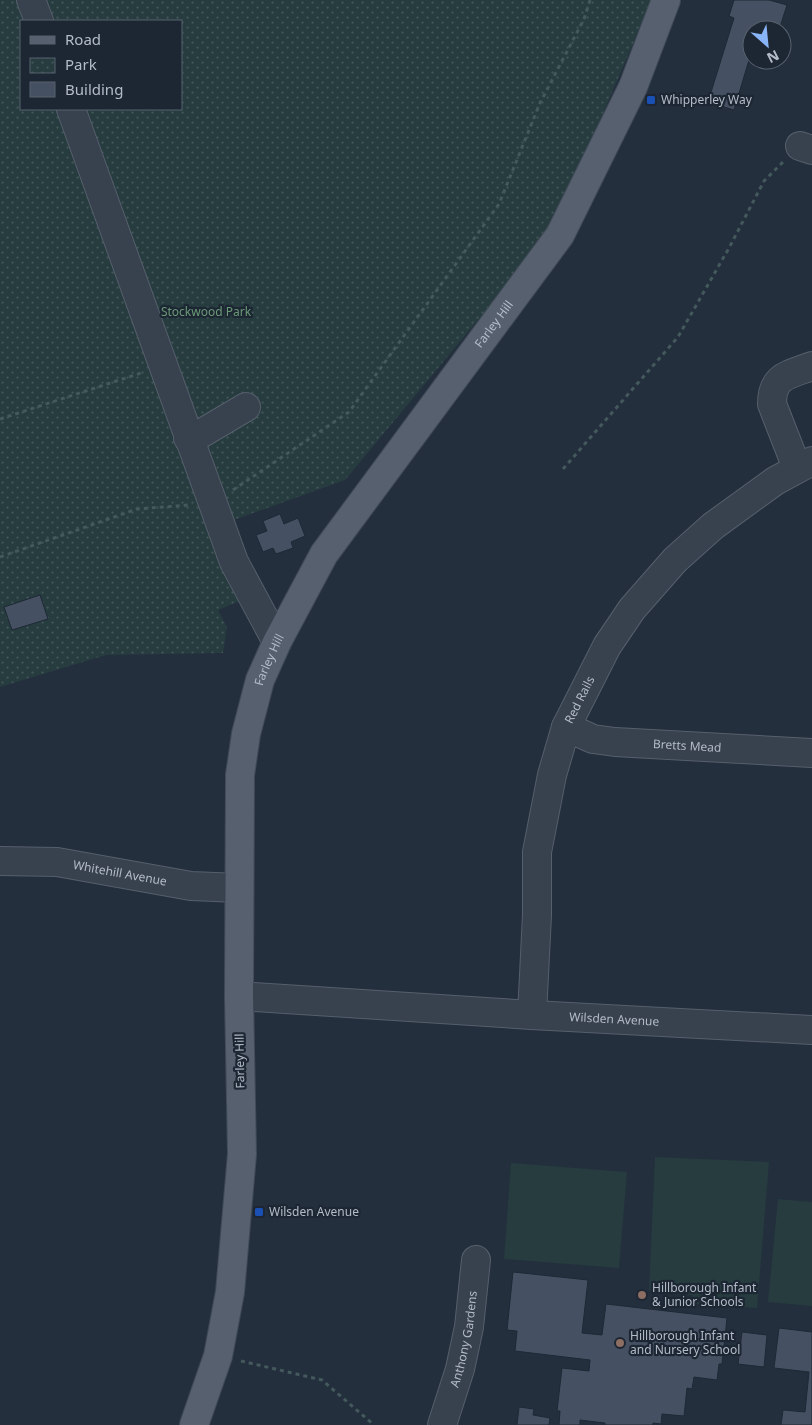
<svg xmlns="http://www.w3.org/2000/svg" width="812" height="1425" viewBox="0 0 812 1425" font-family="'Noto Sans',sans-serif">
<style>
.green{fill:#263c3f}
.park{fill:url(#park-dots);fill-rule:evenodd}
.building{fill:#455162;stroke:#1f2835}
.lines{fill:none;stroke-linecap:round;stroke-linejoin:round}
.minor-casing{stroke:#565f6c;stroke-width:30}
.major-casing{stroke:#414a57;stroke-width:30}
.path{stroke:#44595c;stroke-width:3;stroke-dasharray:4 4;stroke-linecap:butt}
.minor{stroke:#38414e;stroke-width:28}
.major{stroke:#56606e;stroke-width:28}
.transit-dot{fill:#1a4fb4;stroke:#1d2633;stroke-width:2}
.education-dot{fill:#8d6e63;stroke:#1d2633;stroke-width:2}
.labels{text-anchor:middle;stroke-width:4.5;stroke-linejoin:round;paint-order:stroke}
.poi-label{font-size:12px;fill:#b4bcc9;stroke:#1d2633;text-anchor:start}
.park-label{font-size:12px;fill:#6b9a76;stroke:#1d2633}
.street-label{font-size:12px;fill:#b4bcc9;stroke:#1d2633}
</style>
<defs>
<pattern id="park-dots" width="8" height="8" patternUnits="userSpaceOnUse" patternTransform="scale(1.25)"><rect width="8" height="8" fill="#263c3f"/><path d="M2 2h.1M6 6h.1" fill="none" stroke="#435659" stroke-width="1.8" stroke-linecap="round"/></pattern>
</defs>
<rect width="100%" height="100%" fill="#242f3e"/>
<path class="green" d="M655,1157L769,1162L757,1308L693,1304L692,1295L649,1290Z
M511,1163L627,1172L619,1268L504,1259Z
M778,1199L812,1202V1306L768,1302Z"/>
<path class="park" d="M0,0H652L552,231L345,480L234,520L262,592L218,610L227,627L223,653L106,655L0,687ZM21,21H181V109H21Z"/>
<path class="building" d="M734,0H769L787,5L779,30L760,25L758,30H752V50L734,110L708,102L734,18L729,16Z
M280,514L284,524L298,518L305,536L291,542L293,548L276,554L273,548L263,552L256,535L267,531L263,521Z
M40,595L48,619L12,630L4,607Z
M513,1272L588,1280L582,1333L602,1335L606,1304L727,1318L722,1364H719L717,1380L694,1377L692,1389L687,1388L684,1416L662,1414L661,1424L653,1423V1425H605V1423L580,1420V1425H559L560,1411H557L562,1368L589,1371L590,1360L515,1351L517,1331L507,1330Z
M779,1328L812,1332V1425H781L783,1410L805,1412L809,1372L774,1368Z
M742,1332L767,1335L764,1367L738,1364Z
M519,1407L534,1409L533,1415L550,1418L549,1425H517Z"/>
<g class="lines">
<defs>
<g id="minor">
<path d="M31,0L39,21"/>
<path d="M71,109L234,562L277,642"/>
<path d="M800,146L812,150"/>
<path d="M188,438L202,433L246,407"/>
<path d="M797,468L772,404C772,375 789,375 812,366"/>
<path id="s1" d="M566,727L593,739L615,742L812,753"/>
<path id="s2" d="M0,861L57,862L191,886L239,888"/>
<path id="s3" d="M239,996L532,1015L812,1030"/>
<path id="s4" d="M532,1015L537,915V852L552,775L566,727L607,646L632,609L675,560L713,526L775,481L812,461"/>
<path id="s5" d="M442,1425L460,1369L469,1327L476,1260"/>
</g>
<g id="major">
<path id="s6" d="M194,1425L218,1356L230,1292L242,1154L239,996L240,775L246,734L260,680L277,642L324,554L560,235L633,87L666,0"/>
</g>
</defs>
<use href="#minor" class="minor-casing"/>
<use href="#major" class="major-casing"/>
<path class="path" d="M0,419L141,373
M563,469L678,337L729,248L764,181L783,162
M233,490L349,412L499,204L540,103L584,19L590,0
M0,557L137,509L189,505
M241,1361L322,1380L374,1425"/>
<use href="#minor" class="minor"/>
<use href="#major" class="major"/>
</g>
<g class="transit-dot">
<rect x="646" y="95" width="10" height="10" rx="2.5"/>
<rect x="254" y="1207" width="10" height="10" rx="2.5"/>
</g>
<g class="education-dot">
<circle cx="642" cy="1295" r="5"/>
<circle cx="620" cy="1343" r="5"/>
</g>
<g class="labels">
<g class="poi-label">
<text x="661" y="104">Whipperley Way</text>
<text x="269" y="1216">Wilsden Avenue</text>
<text x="652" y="1292">Hillborough Infant<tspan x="652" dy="14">&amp; Junior Schools</tspan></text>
<text x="630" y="1340">Hillborough Infant<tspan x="630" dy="14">and Nursery School</tspan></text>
</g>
<g class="park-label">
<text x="206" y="316">Stockwood Park</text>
</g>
<g class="street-label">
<text dy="4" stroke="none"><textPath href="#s6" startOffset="1180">Farley Hill</textPath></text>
<text dy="4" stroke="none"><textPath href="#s6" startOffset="775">Farley Hill</textPath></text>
<text dy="4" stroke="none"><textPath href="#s4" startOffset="322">Red Rails</textPath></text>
<text dy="4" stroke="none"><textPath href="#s1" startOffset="124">Bretts Mead</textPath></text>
<text dy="4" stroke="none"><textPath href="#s2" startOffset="121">Whitehill Avenue</textPath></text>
<text dy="4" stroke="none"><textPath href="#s3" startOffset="376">Wilsden Avenue</textPath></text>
<text transform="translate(240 1061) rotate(-91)" y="4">Farley Hill</text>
<text dy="4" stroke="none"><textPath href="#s5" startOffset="89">Anthony Gardens</textPath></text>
</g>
</g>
<rect x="20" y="20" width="162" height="90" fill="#1d2633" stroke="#59626f"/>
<rect x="30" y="36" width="25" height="8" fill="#56606e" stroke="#59626f"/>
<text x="65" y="45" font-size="15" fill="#b4bcc9">Road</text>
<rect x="30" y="58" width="25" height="15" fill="url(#park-dots)" stroke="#59626f"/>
<text x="65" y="70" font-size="15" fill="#b4bcc9">Park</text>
<rect x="30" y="82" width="25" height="15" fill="#455162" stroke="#59626f"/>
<text x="65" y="95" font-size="15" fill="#b4bcc9">Building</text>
<g transform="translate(767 45) rotate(153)"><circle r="24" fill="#1d2633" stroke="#59626f"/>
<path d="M0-4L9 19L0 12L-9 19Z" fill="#8ab4f8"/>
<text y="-8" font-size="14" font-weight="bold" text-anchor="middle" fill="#b4bcc9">N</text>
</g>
</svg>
